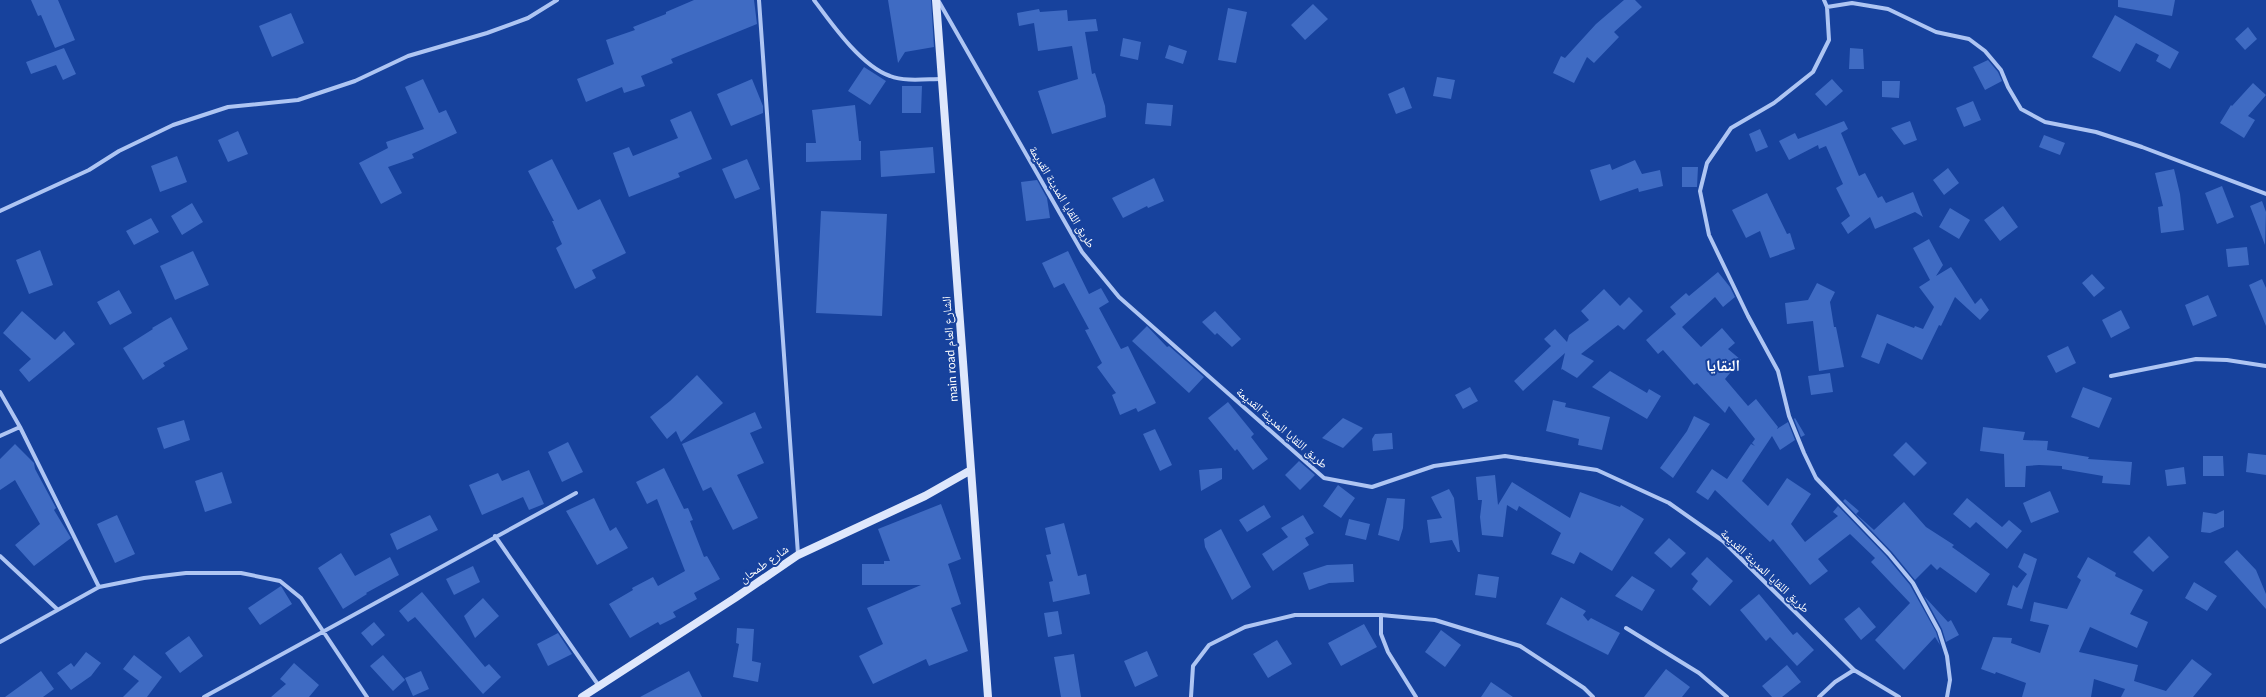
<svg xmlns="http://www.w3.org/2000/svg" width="2266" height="697" viewBox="0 0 2266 697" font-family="Lato,'Noto Naskh Arabic',sans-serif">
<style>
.building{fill:#3f6bc3}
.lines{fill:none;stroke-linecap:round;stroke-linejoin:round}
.street{stroke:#aec5f3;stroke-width:4}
.secondary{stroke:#dee7fc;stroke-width:8}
.labels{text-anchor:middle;stroke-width:4;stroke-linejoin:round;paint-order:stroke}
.street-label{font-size:12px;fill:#fff;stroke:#17429d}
.district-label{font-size:16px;font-weight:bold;fill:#fff;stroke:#17429d}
</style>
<rect width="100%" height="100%" fill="#17429d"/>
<path class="building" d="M31,0H58L75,40L55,48L41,15L38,16Z
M694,0H754L757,24L671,59L673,63L641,76L645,86L624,93L622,87L586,102L577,79L614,64L606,40L635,30L633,27L666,14V12Z
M888,0H931L934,47L905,52L898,63Z
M1624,0H1635L1642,7L1614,32L1619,37L1594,63L1587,57L1574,83L1553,73L1561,56L1565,58L1596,24Z
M2118,0H2175L2172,16L2118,7Z
M1313,4L1328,19L1305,40L1291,25Z
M1228,8L1247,12L1236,63L1218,60Z
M1039,9L1040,12L1067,10L1068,21L1096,19L1098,31L1085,32L1092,74L1095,73L1105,106L1106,117L1052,134L1038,91L1078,79L1072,46L1038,51L1034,23L1019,26L1017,13Z
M291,13L304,43L272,57L259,26Z
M2115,15L2179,52L2170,69L2156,61L2159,55L2136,43L2120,72L2092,57Z
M2248,27L2257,39L2245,50L2235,39Z
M1123,38L1141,42L1138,60L1120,56Z
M1169,45L1187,51L1183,64L1165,58Z
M64,48L76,74L63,80L56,65L31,74L26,62Z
M1850,48L1863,49L1864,69H1849Z
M1988,60L1998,72L2002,81L1985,90L1973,67Z
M864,67L886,81L870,105L848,91Z
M1437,77L1455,80L1451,99L1433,96Z
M423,79L439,113L446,110L457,133L412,154L414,158L388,167L402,193L381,204L359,163L388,148L386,142L424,129L405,87Z
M752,79L763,106V113L731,126L717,94Z
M1832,79L1843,91L1826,106L1815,94Z
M1882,81H1900L1899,98L1882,97Z
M2253,83L2266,95L2248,116L2255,120L2244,138L2220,123L2231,105L2232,106Z
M902,86H922L921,113H902Z
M1404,87L1412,108L1396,114L1388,94Z
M1973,101L1981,120L1964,127L1956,108Z
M1147,103L1173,105L1171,126L1145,124Z
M855,105L859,141H861V160L806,162V143H816L812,110Z
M691,111L712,159L678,173L680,177L629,197L613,153L629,147L633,156L678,138L670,120Z
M1844,121L1848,129L1841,133L1859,176L1865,173L1878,198L1882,196L1886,203L1913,192L1923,217L1915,212L1875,229L1870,217L1848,234L1841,223L1850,216L1836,188L1843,184L1826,146L1819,149L1818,145L1789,160L1779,141L1795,133L1798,139Z
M1910,121L1917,140L1904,145L1891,128Z
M1760,129L1768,147L1756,152L1749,134Z
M238,131L248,154L228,162L218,140Z
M2044,135L2065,143L2060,155L2039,147Z
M933,147L935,173L881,177L880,151Z
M177,156L187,182L160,192L151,166Z
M552,159L578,210L600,199L626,253L592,270L596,278L575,289L556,248L562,244L552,221H554L528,171Z
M747,159L760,189L735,199L722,169Z
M1635,160L1642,174L1660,170L1663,186L1639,192L1638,188L1600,201L1590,170L1610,164L1612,170Z
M1682,167H1698L1697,187H1682Z
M1948,168L1959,183L1944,195L1933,180Z
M2174,169L2180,194L2184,230L2161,233L2158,207L2163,206L2155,173Z
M1154,178L1164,201L1148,208L1147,206L1123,218L1112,198Z
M1037,180L1047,198L1050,218L1026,221L1021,182Z
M2222,186L2234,217L2217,224L2205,193Z
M1767,193L1787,234L1790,233L1795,249L1770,258L1760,231L1746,238L1732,210Z
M2262,201L2266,212L2265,245L2250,206Z
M192,203L203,222L182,235L171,216Z
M2003,206L2018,227L2000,241L1984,220Z
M1950,208L1970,220L1959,239L1939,227Z
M821,211L887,214L882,316L816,313Z
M151,218L159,232L134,245L126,231Z
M1929,239L1943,265L1936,276L1951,267L1975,304L1981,298L1989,310L1980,320L1955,297L1941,326L1939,325L1922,360L1887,343L1879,364L1861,357L1877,314L1914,328L1915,326L1923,329L1934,307L1919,287L1930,280L1913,248Z
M2247,247L2249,265L2228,267L2226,249Z
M40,250L53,285L29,294L16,260Z
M193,251L209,285L175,300L160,266Z
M1068,251L1089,294L1101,288L1109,302L1099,308L1121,349L1128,346L1156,403L1138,412L1136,408L1120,415L1112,395L1116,393L1097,367L1102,363L1085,330L1089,329L1064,283L1054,288L1042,263Z
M1718,272L1730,287L1735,297L1723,307L1715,297L1682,327L1701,347L1722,328L1735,343L1728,349L1741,360L1725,379L1748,406L1756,399L1778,427L1777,429L1788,422L1795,440L1780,450L1772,436L1742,481L1768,506L1787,478L1811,494L1791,524L1805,542L1838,516L1833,512L1838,506L1886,556L1910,585L1936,632L1940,645L1935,637L1904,670L1875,640L1910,603L1871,562L1875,558L1850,534L1818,559L1828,571L1810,585L1773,539L1770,542L1715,490L1708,500L1696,492L1712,469L1727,479L1751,444L1755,446L1752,443L1755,439L1729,406L1725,413L1697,383L1694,385L1663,350L1658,354L1646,340L1676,314L1670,307L1686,293L1689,296Z
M2092,274L2105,288L2094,297L2082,283Z
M2262,279L2266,288V326L2249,285Z
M1817,283L1835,292L1830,302L1834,327H1836L1844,367L1819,371L1813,321L1787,324L1785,303L1808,300Z
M1604,289L1620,306L1629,297L1643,311L1624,330L1618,325L1581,354L1594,361L1577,378L1562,369L1561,370L1565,353L1523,391L1514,381L1551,346L1544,339L1555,329L1567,342L1569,335L1589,320L1581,311Z
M119,290L132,313L110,325L97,302Z
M2208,295L2217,316L2193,326L2185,305Z
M2121,310L2130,328L2111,338L2102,320Z
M22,311L55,340L64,331L75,344L29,382L19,370L31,359L3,333Z
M1215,311L1241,339L1232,347L1217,333L1215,335L1202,322Z
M171,317L188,349L163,363L165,366L143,380L123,348L153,329L152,328Z
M1147,326L1167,347L1169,346L1204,377L1189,393L1132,341Z
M2068,346L2076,363L2056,373L2047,356Z
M1610,371L1647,393L1649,389L1661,396L1647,419L1592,387Z
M1830,373L1833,392L1811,395L1808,376Z
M697,375L723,403L681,442L676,431L667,439L650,417L670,401Z
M1470,387L1478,401L1463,409L1455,395Z
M2083,387L2112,398L2099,428L2071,417Z
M1553,400L1566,403L1565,407L1610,417L1602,450L1578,445L1579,439L1546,431Z
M1228,402L1254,434L1251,437L1268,459L1253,470L1237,449L1235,451L1208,418Z
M755,412L762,428L750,433L764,463L737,475L758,518L733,530L711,487L703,491L682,444Z
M1694,416L1710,424L1673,478L1660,468L1687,431Z
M1343,418L1363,428L1343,448L1322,438Z
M1795,418L1805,435L1801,437L1794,419Z
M184,420L190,440L164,449L157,428Z
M1983,427L2025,432L2023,440L2048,441L2047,450L2089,457L2088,459L2132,462L2130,485L2102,483L2103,476L2062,469V466L2039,465L2026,466L2025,487H2005L2004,454L1980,451Z
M1155,429L1172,465L1160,471L1143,434Z
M1392,433L1393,449L1373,451L1372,439L1375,434Z
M568,442L583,472L562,482L548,452Z
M1906,442L1927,463L1914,476L1893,455Z
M15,444L34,463L35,469L56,508L54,510L71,538L34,566L15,545L40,524L15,480L0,490V459Z
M2248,453L2266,455V475L2246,472Z
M2203,456H2223L2224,476H2203Z
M1299,461L1315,475L1300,490L1285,475Z
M2184,467L2186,484L2167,486L2165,470Z
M664,468L684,509L688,508L693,520L690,521L704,557L707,556L720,579L694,593L697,599L673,612L676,617L660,625L658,622L630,638L609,604L633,590L632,588L653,577L658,586L685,571L657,499L647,504L636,482Z
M1222,468V479L1201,491L1199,470Z
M529,470L544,504L529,510L523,497L482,515L469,485L498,473L502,481Z
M222,472L232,503L205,512L195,481Z
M1495,475L1498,505L1512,482L1570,518L1580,492L1620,507L1621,505L1644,519L1612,571L1580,552L1574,564L1551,554L1561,533L1519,506L1517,511L1507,505L1503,537L1482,535L1480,517L1482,500H1478L1476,477Z
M1338,485L1355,498L1341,518L1323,506Z
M1449,489L1454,498L1460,552H1458L1452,540L1430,543L1427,520L1442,518L1431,497Z
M2050,491L2059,512L2031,523L2023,503Z
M594,498L610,531L616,527L628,548L597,565L566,511Z
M1387,498L1405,499L1403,528L1399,541L1378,535Z
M1967,498L2002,527L2009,520L2022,531L2007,549L1976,522L1970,528L1953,514Z
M1845,499L1859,511L1856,514L1874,530L1904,502L1926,527L1954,545L1952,547L1990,574L1976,593L1940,567L1937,570L1931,564L1915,580L1892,552L1843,501Z
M941,504L961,559L948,564L961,604L951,608L968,651L929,666L926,659L873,684L859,656L883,644L867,608L921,585H862V564H884V561H890L878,529Z
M1264,505L1271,517L1247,532L1239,520Z
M2224,510V527L2210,533L2201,532L2203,512L2216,514Z
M117,515L135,554L115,563L97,524Z
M430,515L438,530L397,550L390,534Z
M1303,515L1314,533L1305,538L1309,545L1273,571L1262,554L1288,537L1281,528Z
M1349,519L1370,524L1366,540L1345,535Z
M1064,523L1078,576L1086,574L1090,594L1053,602L1049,582L1053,581L1046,555L1051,554L1045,528Z
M1221,529L1251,587L1232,600L1205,547L1204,539Z
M2149,536L2169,557L2153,572L2133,552Z
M1669,538L1686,553L1671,568L1654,553Z
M2237,550L2256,570L2266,594V609L2224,562Z
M341,553L355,576L390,557L399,575L366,593L367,594L343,609L318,568Z
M2024,553L2037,559L2022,609L2007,605L2013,585L2017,588L2027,574L2018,567Z
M1707,557L1733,581L1710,606L1692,589L1698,581L1691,574Z
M2088,557L2116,573L2115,576L2143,590L2130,614L2148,622L2137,648L2090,627L2079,652L2138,665L2134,681L2166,691L2192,659L2212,674L2193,697H2121L2125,689L2094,679L2091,697H2022L2026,683L1996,672L1995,674L1981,669L1993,637L2012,638L2011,643L2040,653L2049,625L2030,621L2034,602L2067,609L2081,580L2077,577Z
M1353,564L1354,582L1329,583L1309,590L1303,573L1327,565Z
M473,566L480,582L454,595L446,579Z
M1478,574L1499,577L1496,598L1475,595Z
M1632,576L1655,590L1642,611L1615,596Z
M2194,582L2217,596L2207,611L2185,598Z
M281,586L292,604L260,625L248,608Z
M422,592L485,667L489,664L501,677L483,694L415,617L408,622L399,611Z
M1759,594L1793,635L1797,632L1814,650L1797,666L1770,637L1766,641L1740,610Z
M1924,596L1948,622L1951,620L1959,635L1946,642L1942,629Z
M1561,597L1586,611L1583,615L1588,621L1591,618L1620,633L1608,655L1546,624Z
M483,598L499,616L475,638L464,616Z
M1859,607L1876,627L1861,640L1844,619Z
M1058,611L1062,634L1048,637L1044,613Z
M374,622L385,635L372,646L361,633Z
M1364,624L1377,647L1341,666L1328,643Z
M737,628L754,629L752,661L761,663L758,682L733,677L739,644L736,643Z
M1441,630L1461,645L1445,667L1425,652Z
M558,633L572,654L548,666L537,644Z
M189,636L203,656L180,673L165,653Z
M1277,640L1292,664L1268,678L1253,654Z
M1147,651L1158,676L1135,687L1124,661Z
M86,652L101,663L91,676L71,690L57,673L71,663L74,667Z
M1074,654L1081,697H1061L1054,657Z
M134,655L162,677L147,697H123L139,681L123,669Z
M383,655L405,680L393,691L370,666Z
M294,663L319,685L309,697H271L286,684L280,679Z
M1787,665L1801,682L1782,697H1772L1762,686Z
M1666,669L1690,687L1682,697H1644Z
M41,671L54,689L43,697H5Z
M421,671L429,689L413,696L405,678Z
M689,671L702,697H640Z
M1491,682L1513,697H1481Z"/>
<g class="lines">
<path class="street" d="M759,0L798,554
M814,0C831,23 861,66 890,76C905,82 926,79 942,79
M938,0L1082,252L1119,297L1324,478L1372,487L1434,466L1505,456L1597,470L1669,503L1723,541L1854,670L1899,697
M1824,0L1827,7L1829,40L1813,72L1774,103L1731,128L1707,163L1700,191L1709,235L1748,316L1778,371L1789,416L1804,453L1816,478L1889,554L1913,583L1939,631L1947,656L1950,680L1947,697
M1827,7L1852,3L1888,9L1936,32L1969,39L1985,51L2001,70L2008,87L2021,109L2045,122L2096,132L2142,147L2266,194
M0,211L89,170L119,151L173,125L228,107L298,100L355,81L408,56L487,33L528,18L557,0
M2111,376L2196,359L2227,360L2266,366
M0,392L20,427L99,587
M0,436L20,427
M495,536L599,686
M0,556L57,609
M1381,615V634L1388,652L1416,697
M1626,628L1699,673L1727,697
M0,642L99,587L144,578L186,573H241L280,581L301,598L367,697
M204,697L576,493
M1191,697L1193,666L1209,645L1245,627L1295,615H1381L1435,620L1520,646L1584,688L1593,697
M1819,697L1835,682L1854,670"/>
<path class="secondary" d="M936,0L988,697
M582,697L735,598L798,555L925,496L971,470"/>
</g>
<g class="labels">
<g class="street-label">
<text transform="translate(1062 197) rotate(59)" y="4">طريق اللقايا المدينة القديمة</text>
<text transform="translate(950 349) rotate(-94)" y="4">main road الشارع العام</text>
<text transform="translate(1282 428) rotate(41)" y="4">طريق اللقايا المدينة القديمة</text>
<text transform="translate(764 564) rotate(-35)" y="4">شارع طمحان</text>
<text transform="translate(1765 571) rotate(43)" y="4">طريق اللقايا المدينة القديمة</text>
</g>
<g class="district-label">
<text x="1723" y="371">النقايا</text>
</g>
</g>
</svg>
